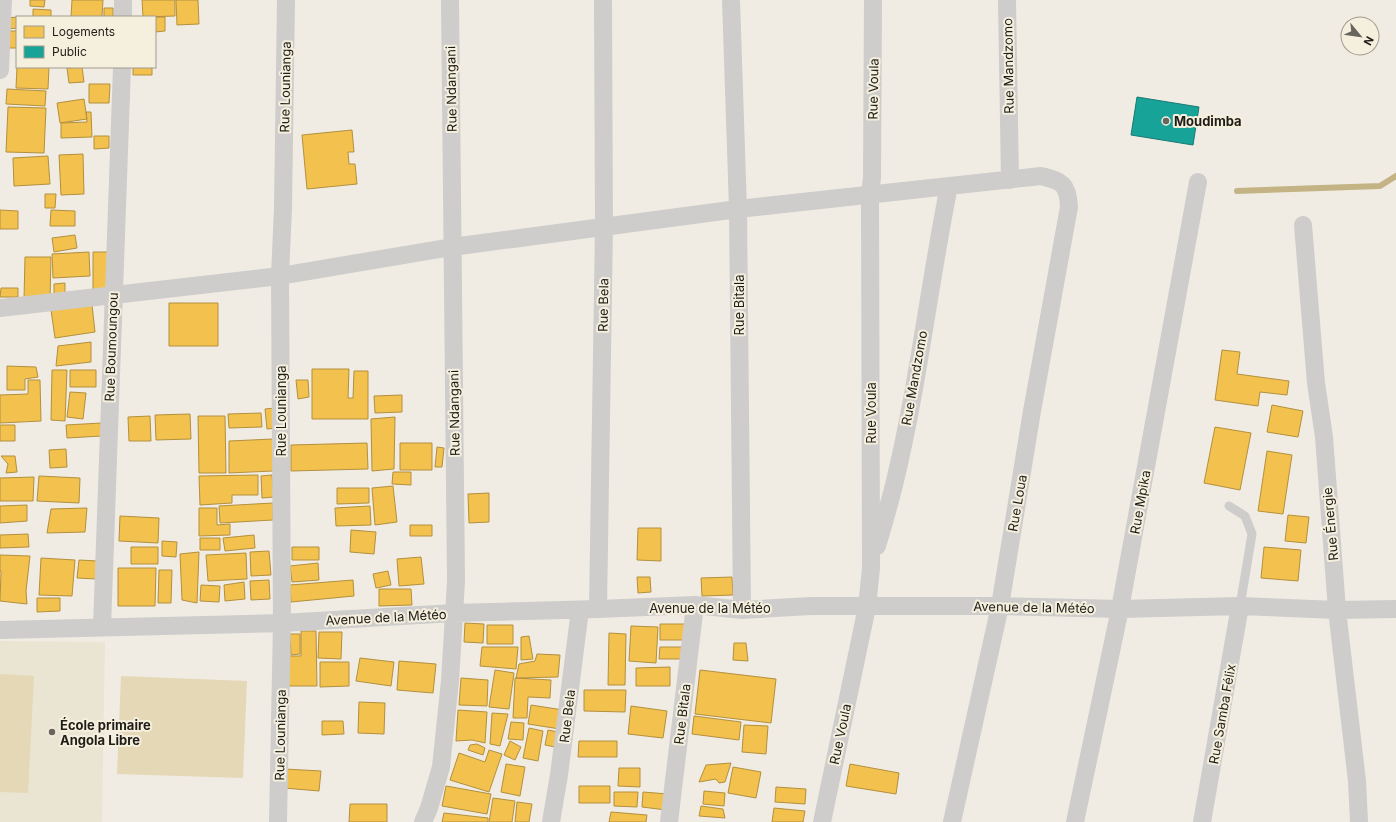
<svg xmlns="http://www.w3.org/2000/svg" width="1396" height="822" viewBox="0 0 1396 822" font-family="Inter,sans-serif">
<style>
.built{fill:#eae4d2}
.green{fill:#e4d8b6}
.homes{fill:#f2c14e;stroke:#b3903e}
.public{fill:#17a398;stroke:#197b71}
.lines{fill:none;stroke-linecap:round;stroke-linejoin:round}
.stream{stroke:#c4b384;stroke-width:6}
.service{stroke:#cecdcb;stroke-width:9}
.minor{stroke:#cecdcb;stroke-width:18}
.poi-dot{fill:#68655e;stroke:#f5efde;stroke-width:1.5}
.labels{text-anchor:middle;stroke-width:4;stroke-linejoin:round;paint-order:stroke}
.street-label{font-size:13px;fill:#1f1d17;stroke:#f5efde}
.poi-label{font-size:13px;font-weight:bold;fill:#1f1d17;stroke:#f5efde;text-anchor:start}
</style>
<rect width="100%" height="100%" fill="#f0ece3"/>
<path class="built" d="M0,641L105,642L102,822H0Z"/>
<path class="green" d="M0,674L34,676L28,793L0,792Z
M121,676L247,681L243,778L117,774Z"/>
<path class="homes" d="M30,0H45L44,7L30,6Z
M72,0H103L102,17H71Z
M142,0H175V16L143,17Z
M176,0H198L199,24L177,25Z
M104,8H113V17H104Z
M33,9L51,10V17H33Z
M17,17V28L8,29L7,18Z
M155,17H165V31L155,32Z
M8,31H17V48H8Z
M17,67H49L48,89L16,88Z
M82,67L84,82L69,83L67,68Z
M133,67H152V75H133Z
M89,84H110L109,103H89Z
M7,89L46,91L45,106L6,104Z
M84,99L87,119L60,123L57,103Z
M8,107L46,108L44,153L6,152Z
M86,112H91L92,137L61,138V123L87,122Z
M352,130L354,152H348L349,164H355L357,184L307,189L302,135Z
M94,136H109V148L94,149Z
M83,154L84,194L61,195L59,155Z
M48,156L50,184L14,186L13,158Z
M45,194H56L55,208H45Z
M0,210L18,211V229H0Z
M51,210L75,211V226H50Z
M75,235L77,248L54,252L52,238Z
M89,252L90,276L53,278L52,254Z
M93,252H109V289H93Z
M25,257H51L50,299H24Z
M65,283V294L54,295V284Z
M1,288H18V297H0Z
M169,303H218V346H169Z
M92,305L95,332L55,338L51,310Z
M91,342V362L56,366L58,346Z
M1222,350L1240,352L1237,374L1289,381L1287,395L1260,392L1258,406L1215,400Z
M7,366L36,367L38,377L25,379V390H7Z
M312,369H349L348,398H353L354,371H368V419H312Z
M52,370H67L65,421L51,420Z
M70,370H96V387H70Z
M28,380H40L41,421L0,423V395L28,394Z
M296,380H308L309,397L298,399Z
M70,392L86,393L83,419L67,417Z
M402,395V412L375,413L374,396Z
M1272,405L1303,411L1298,437L1267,432Z
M275,408L278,428L267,429L265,409Z
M261,413L262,427L229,428L228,414Z
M190,414L191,439L156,440L155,415Z
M150,416L151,441H129L128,417Z
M198,416H225L226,473H199Z
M395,417L394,469L372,471L371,419Z
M101,423L102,436L67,438L66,425Z
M0,425H15V441H0Z
M1215,427L1251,433L1240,490L1204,483Z
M273,439V471L229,473V441Z
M367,443L368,469L291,471V445Z
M400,443H432V470H400Z
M437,447L444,448L442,467H435Z
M66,449L67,467L50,468L49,450Z
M1267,451L1292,455L1283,514L1258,511Z
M1,456H15L17,472L6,473L8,464Z
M393,472H411V485L392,484Z
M258,475V495H232V503L200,505L199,476Z
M272,475L274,497L262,498L261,476Z
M39,476L80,478L79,503L37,501Z
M34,477L33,501H0V478Z
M393,486L397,522L375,525L372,488Z
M337,488H369V503L337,504Z
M489,493V522L469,523L468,494Z
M273,503V520L220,523L219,506Z
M27,505V521L0,523V506Z
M370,506L371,525L336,526L335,508Z
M87,508L85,532L47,533L51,509Z
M199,508H217V525L230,524V535L199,536Z
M1288,515L1309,517L1306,543L1285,541Z
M120,516L159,518L158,543L119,541Z
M410,525H432V536H410Z
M638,528H661V561L637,560Z
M351,530L376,532L374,554L350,552Z
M28,534L29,547L0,548V535Z
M254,535L255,548L225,551L223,538Z
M200,538H220V550H200Z
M162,541L177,542L176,557L162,556Z
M131,547H158V564H131Z
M292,547H319V560H292Z
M1264,547L1301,550L1298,581L1261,578Z
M269,551L271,575L251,576L250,552Z
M199,552L197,603L182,600L180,554Z
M246,553L247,579L208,581L206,555Z
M0,555L30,556L26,591L27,604L0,601L1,571H0Z
M421,557L424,584L399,586L397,559Z
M41,558L75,560L72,596L39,595Z
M79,560L98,561L96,579L77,578Z
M318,563L319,580L292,582L290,566Z
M118,568H156L155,606H118Z
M159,570H172L171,603H158Z
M388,571L391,585L376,588L373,574Z
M637,577H650L651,592L638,593Z
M732,577L733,595L702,596L701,578Z
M269,580L270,599L251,600L250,581Z
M353,580L354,596L291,602L290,585Z
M244,582L245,599L225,601L224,585Z
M201,585L220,586L219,602L200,601Z
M379,589H411L412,605L379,606Z
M37,598H60V611L37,612Z
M465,623L484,624L483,643L464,642Z
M660,624H689V640H660Z
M487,625H513V644H487Z
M631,626L658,627L656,663L629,661Z
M301,631H316L317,686H287V656H301Z
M319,632H342L341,659L318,658Z
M609,633L626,634L625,685H608Z
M290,634H300V654L291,655Z
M529,636L533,659L521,660V637Z
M734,643H746L748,661L733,660Z
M482,647H518L516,669L480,666Z
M660,647H685V659H659Z
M537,654L560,655L558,677L516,678L519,664L535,661Z
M360,658L394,662L391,686L356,681Z
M399,661L436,664L433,693L397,690Z
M320,662H349V686L320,687Z
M670,667V686H636V668Z
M495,670L514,673L509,709L489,707Z
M700,670L776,679L771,723L695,714Z
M461,678L488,680L487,706L459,705Z
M515,678L551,680L550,698L528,697L527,718H513Z
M584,690H626L625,712L584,711Z
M359,702L385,703L384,734L358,733Z
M531,705L563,710L560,729L528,724Z
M631,706L667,711L663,738L628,734Z
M458,710L487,712L485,743L472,740L456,741Z
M492,713L508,714L500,746L490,744Z
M694,716L741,722L739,740L692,734Z
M322,721H343L344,734L322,735Z
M511,722L524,723L523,740L508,739Z
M744,725L768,726L766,754L742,752Z
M529,728L543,731L538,761L523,758Z
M548,730L558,732L555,747L545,745Z
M510,741L521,747L515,760L504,755Z
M579,741H617V757H578Z
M477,744L485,748L483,755L468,750L470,745Z
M489,750L502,754L489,792L450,780L459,753L485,762Z
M731,763L725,782L719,783L716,779L699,782L706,765Z
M506,764L525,767L520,796L501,792Z
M850,764L899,773L896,794L846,786Z
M733,767L761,772L756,798L728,793Z
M619,768H640V787L618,786Z
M285,769L321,771L319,791L284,788Z
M446,786L491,794L487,814L442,806Z
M579,786H610V803H579Z
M776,787L806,789L805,804L775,802Z
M704,791L725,793L724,806L703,804Z
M614,792H638L637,807L614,806Z
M643,792L668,794L666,810L642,807Z
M493,798L515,801L512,822H489Z
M517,802L532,804L529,822H515Z
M350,804H387V822H349Z
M701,806L723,809L725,818L699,816Z
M774,808L805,811L803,822H772Z
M611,812L647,815L646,822H609Z
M444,813L488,818V822H442Z"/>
<path class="public" d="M1137,97L1199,107L1193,145L1131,135Z"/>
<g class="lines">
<path class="stream" d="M1237,191L1380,186L1396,176"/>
<path class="service" d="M1229,506L1245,516L1252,534L1240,606"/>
<path class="minor" d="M731,0L738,209L742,610
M1007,0L1010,180
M123,17V0
M0,70L3,0
M1303,225L1316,383L1324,437L1337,610L1357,781L1359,822
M0,308L280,276L452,247L738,209L1041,176C1062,181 1068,184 1069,207L1032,411L1000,606L952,822
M877,546C883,526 889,505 894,485C918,387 929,285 949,186
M598,609L604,227L603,0
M102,627L122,67
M0,630L282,623L454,613L598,609L695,605L742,610L811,606H1000L1120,609L1240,606L1337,610L1396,609
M278,822L282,623L280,276L283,208L286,0
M423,822L429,808L441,767L450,681L456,581L450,0
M551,822L559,775L580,610
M669,822L695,605
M822,822L867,607L871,568L870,196L872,177L873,0
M1075,822L1120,609L1198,182
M1202,822L1240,606"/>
</g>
<g class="poi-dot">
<circle cx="1166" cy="121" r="4"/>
<circle cx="52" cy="732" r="4"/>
</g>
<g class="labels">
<g class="street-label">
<text transform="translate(1008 66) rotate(-91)" y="5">Rue Mandzomo</text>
<text transform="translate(285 87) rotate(-89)" y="5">Rue Lounianga</text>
<text transform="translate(451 89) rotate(-91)" y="5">Rue Ndangani</text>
<text transform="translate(873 89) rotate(-89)" y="5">Rue Voula</text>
<text transform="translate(603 305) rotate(-89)" y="5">Rue Bela</text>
<text transform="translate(739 305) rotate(-90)" y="5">Rue Bitala</text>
<text transform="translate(111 347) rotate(-88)" y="5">Rue Boumoungou</text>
<text transform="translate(914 378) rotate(-80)" y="5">Rue Mandzomo</text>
<text transform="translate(281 411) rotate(-90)" y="5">Rue Lounianga</text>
<text transform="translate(454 413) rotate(-91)" y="5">Rue Ndangani</text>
<text transform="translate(871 413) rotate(-90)" y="5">Rue Voula</text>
<text transform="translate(1140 502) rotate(-80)" y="5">Rue Mpika</text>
<text transform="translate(1017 503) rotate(-80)" y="5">Rue Loua</text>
<text transform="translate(1330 524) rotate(-95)" y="5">Rue Énergie</text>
<text transform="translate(1034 607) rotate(1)" y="5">Avenue de la Météo</text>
<text x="710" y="613">Avenue de la Météo</text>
<text transform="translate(386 617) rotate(-3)" y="5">Avenue de la Météo</text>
<text transform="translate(682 714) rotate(-83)" y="5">Rue Bitala</text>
<text transform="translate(1222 714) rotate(-80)" y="5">Rue Samba Félix</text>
<text transform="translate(567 716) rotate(-83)" y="5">Rue Bela</text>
<text transform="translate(840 734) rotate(-78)" y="5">Rue Voula</text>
<text transform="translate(280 735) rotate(-89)" y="5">Rue Lounianga</text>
</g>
<g class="poi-label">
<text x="1174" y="126">Moudimba</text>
<text x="60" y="730">École primaire<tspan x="60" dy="15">Angola Libre</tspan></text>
</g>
</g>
<rect x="16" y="16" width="140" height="52" fill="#f5efde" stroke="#9f9b8e"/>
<rect x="24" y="26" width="20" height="12" fill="#f2c14e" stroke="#9f9b8e"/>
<text x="52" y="36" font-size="12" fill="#1f1d17">Logements</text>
<rect x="24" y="46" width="20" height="12" fill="#17a398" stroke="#9f9b8e"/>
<text x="52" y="56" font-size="12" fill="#1f1d17">Public</text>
<g transform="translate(1360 36) rotate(119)"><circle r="19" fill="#f5efde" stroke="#9f9b8e"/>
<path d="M0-3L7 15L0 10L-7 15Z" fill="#68655e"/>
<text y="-6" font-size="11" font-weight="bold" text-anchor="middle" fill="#1f1d17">N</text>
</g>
</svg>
